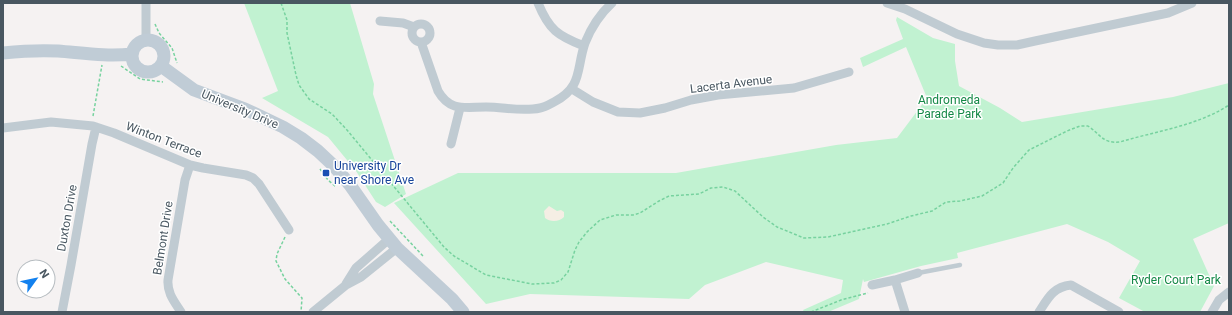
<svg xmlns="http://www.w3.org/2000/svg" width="1232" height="315" viewBox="0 0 1232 315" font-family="Roboto,sans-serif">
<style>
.green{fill:#c1f2d1}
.sand{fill:#f5eee4}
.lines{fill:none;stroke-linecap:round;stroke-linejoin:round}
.path{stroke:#77d29f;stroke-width:1.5;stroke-dasharray:3 2;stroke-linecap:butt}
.lane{stroke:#c0cbd2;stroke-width:4.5}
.street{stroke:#c0cbd2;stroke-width:9}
.secondary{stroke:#c0ccd6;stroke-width:13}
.transit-dot{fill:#1a4fb4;stroke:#fff;stroke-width:1.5}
.labels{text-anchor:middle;stroke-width:3;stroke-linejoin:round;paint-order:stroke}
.street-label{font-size:12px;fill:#495761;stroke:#fff}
.park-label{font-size:12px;fill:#148846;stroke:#fff}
.transit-label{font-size:12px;fill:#164399;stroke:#fff;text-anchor:start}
</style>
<rect width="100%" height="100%" fill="#f5f2f2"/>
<path class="green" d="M244,3H350L374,84L373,94L406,194L385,207L376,202L356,171L328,137L262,98L278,91Z
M897,17L933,38L955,44V61L959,86L1000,108L1022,122L1173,97L1229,83V223L1193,239L1214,286L1200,312H1145L1119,298L1140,261L1108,242L1067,224L957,253L958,258L921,266L864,282L863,279L859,299L828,312H804L803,310L841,293L843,280L766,262L705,285L689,299L530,294L486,304L394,203L458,173H676L836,145L897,138L927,98L906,47L863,67L860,58L903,39L896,20Z"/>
<path class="sand" d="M549,206L557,211L561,210L564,212V217C559,222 550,222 545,218L544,211Z"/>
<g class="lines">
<path class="path" d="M281,3L287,20V33L296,75L299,85L309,99L332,114L347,130L444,247L454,256L486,275L532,284L554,283L561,280L568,272L575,250L579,242L587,232L600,220L616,215H633L640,213L659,201L669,196L699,194L711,188L723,187L735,191L763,217L777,227L804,238L828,237L887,224L911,216L932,211L946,202L960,201L982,196L1003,183L1013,168L1029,150L1067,131L1080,126H1088C1100,134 1103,144 1120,142C1156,131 1197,126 1229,105
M155,24L159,33L172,48L177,63
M121,66L140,79L163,82
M93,116L102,65
M320,169L328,180L336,187
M390,221L423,256
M285,237L277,254L276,261L285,279L302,298L301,312
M811,312L841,300L868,293"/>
<path class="lane" d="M918,273L960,265"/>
<path class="street" d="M146,3V39
M538,3C549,30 558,36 584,46
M887,3L905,9L957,34L984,43L998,45H1017L1035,41L1168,13L1192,3
M380,21L403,23L414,27
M412 33a9 9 0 1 1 18 0a9 9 0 1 1-18 0Z
M421,42L438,91C450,112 465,107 486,107C504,107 522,112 540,108C545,107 550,104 554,102C583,87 576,69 585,43C591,28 600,14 612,3
M572,89L593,102L618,112L640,113L665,108L691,100L718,95L794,88L849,72
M3,128L51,122L93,126L114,133L190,165L203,168L246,175L253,178L259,184L289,230
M451,144L460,108
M895,280L905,312
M346,284L356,268L389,239
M872,285L895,280L918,273
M62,312L71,265L92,144L96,127
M181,312C174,301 167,293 168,280L185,180L190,165
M313,312L346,285L361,277L397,248
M1039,312C1048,298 1053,287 1071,285L1119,312
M1212,312L1219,300L1229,292"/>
<path class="secondary" d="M132 56a16 16 0 1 1 32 0a16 16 0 1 1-32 0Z
M3,53C22,51 40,50 58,51C83,53 107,57 132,54
M161,66L194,90L245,109L283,127L301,138L318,151L334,166L350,185L378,225L397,248L452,299L463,312"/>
</g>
<rect class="transit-dot" x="322" y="169" width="8" height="8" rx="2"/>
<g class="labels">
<g class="street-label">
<text transform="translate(731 84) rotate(-7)" y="4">Lacerta Avenue</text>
<text transform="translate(240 109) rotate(23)" y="4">University Drive</text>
<text transform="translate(164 140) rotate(21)" y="4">Winton Terrace</text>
<text transform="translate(67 218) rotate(-80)" y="4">Duxton Drive</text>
<text transform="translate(163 238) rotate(-81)" y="4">Belmont Drive</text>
</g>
<g class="park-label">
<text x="949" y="104">Andromeda<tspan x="949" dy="14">Parade Park</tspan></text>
<text x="1176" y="284">Ryder Court Park</text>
</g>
<g class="transit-label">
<text x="334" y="170">University Dr<tspan x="334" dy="14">near Shore Ave</tspan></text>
</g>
</g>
<rect width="1232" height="315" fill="none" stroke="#495761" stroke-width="8"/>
<g transform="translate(36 279) rotate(57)"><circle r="19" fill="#ffffff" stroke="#b6bcc0"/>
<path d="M0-3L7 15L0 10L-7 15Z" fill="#1381ee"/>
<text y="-6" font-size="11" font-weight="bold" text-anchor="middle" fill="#495761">N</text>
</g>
</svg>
